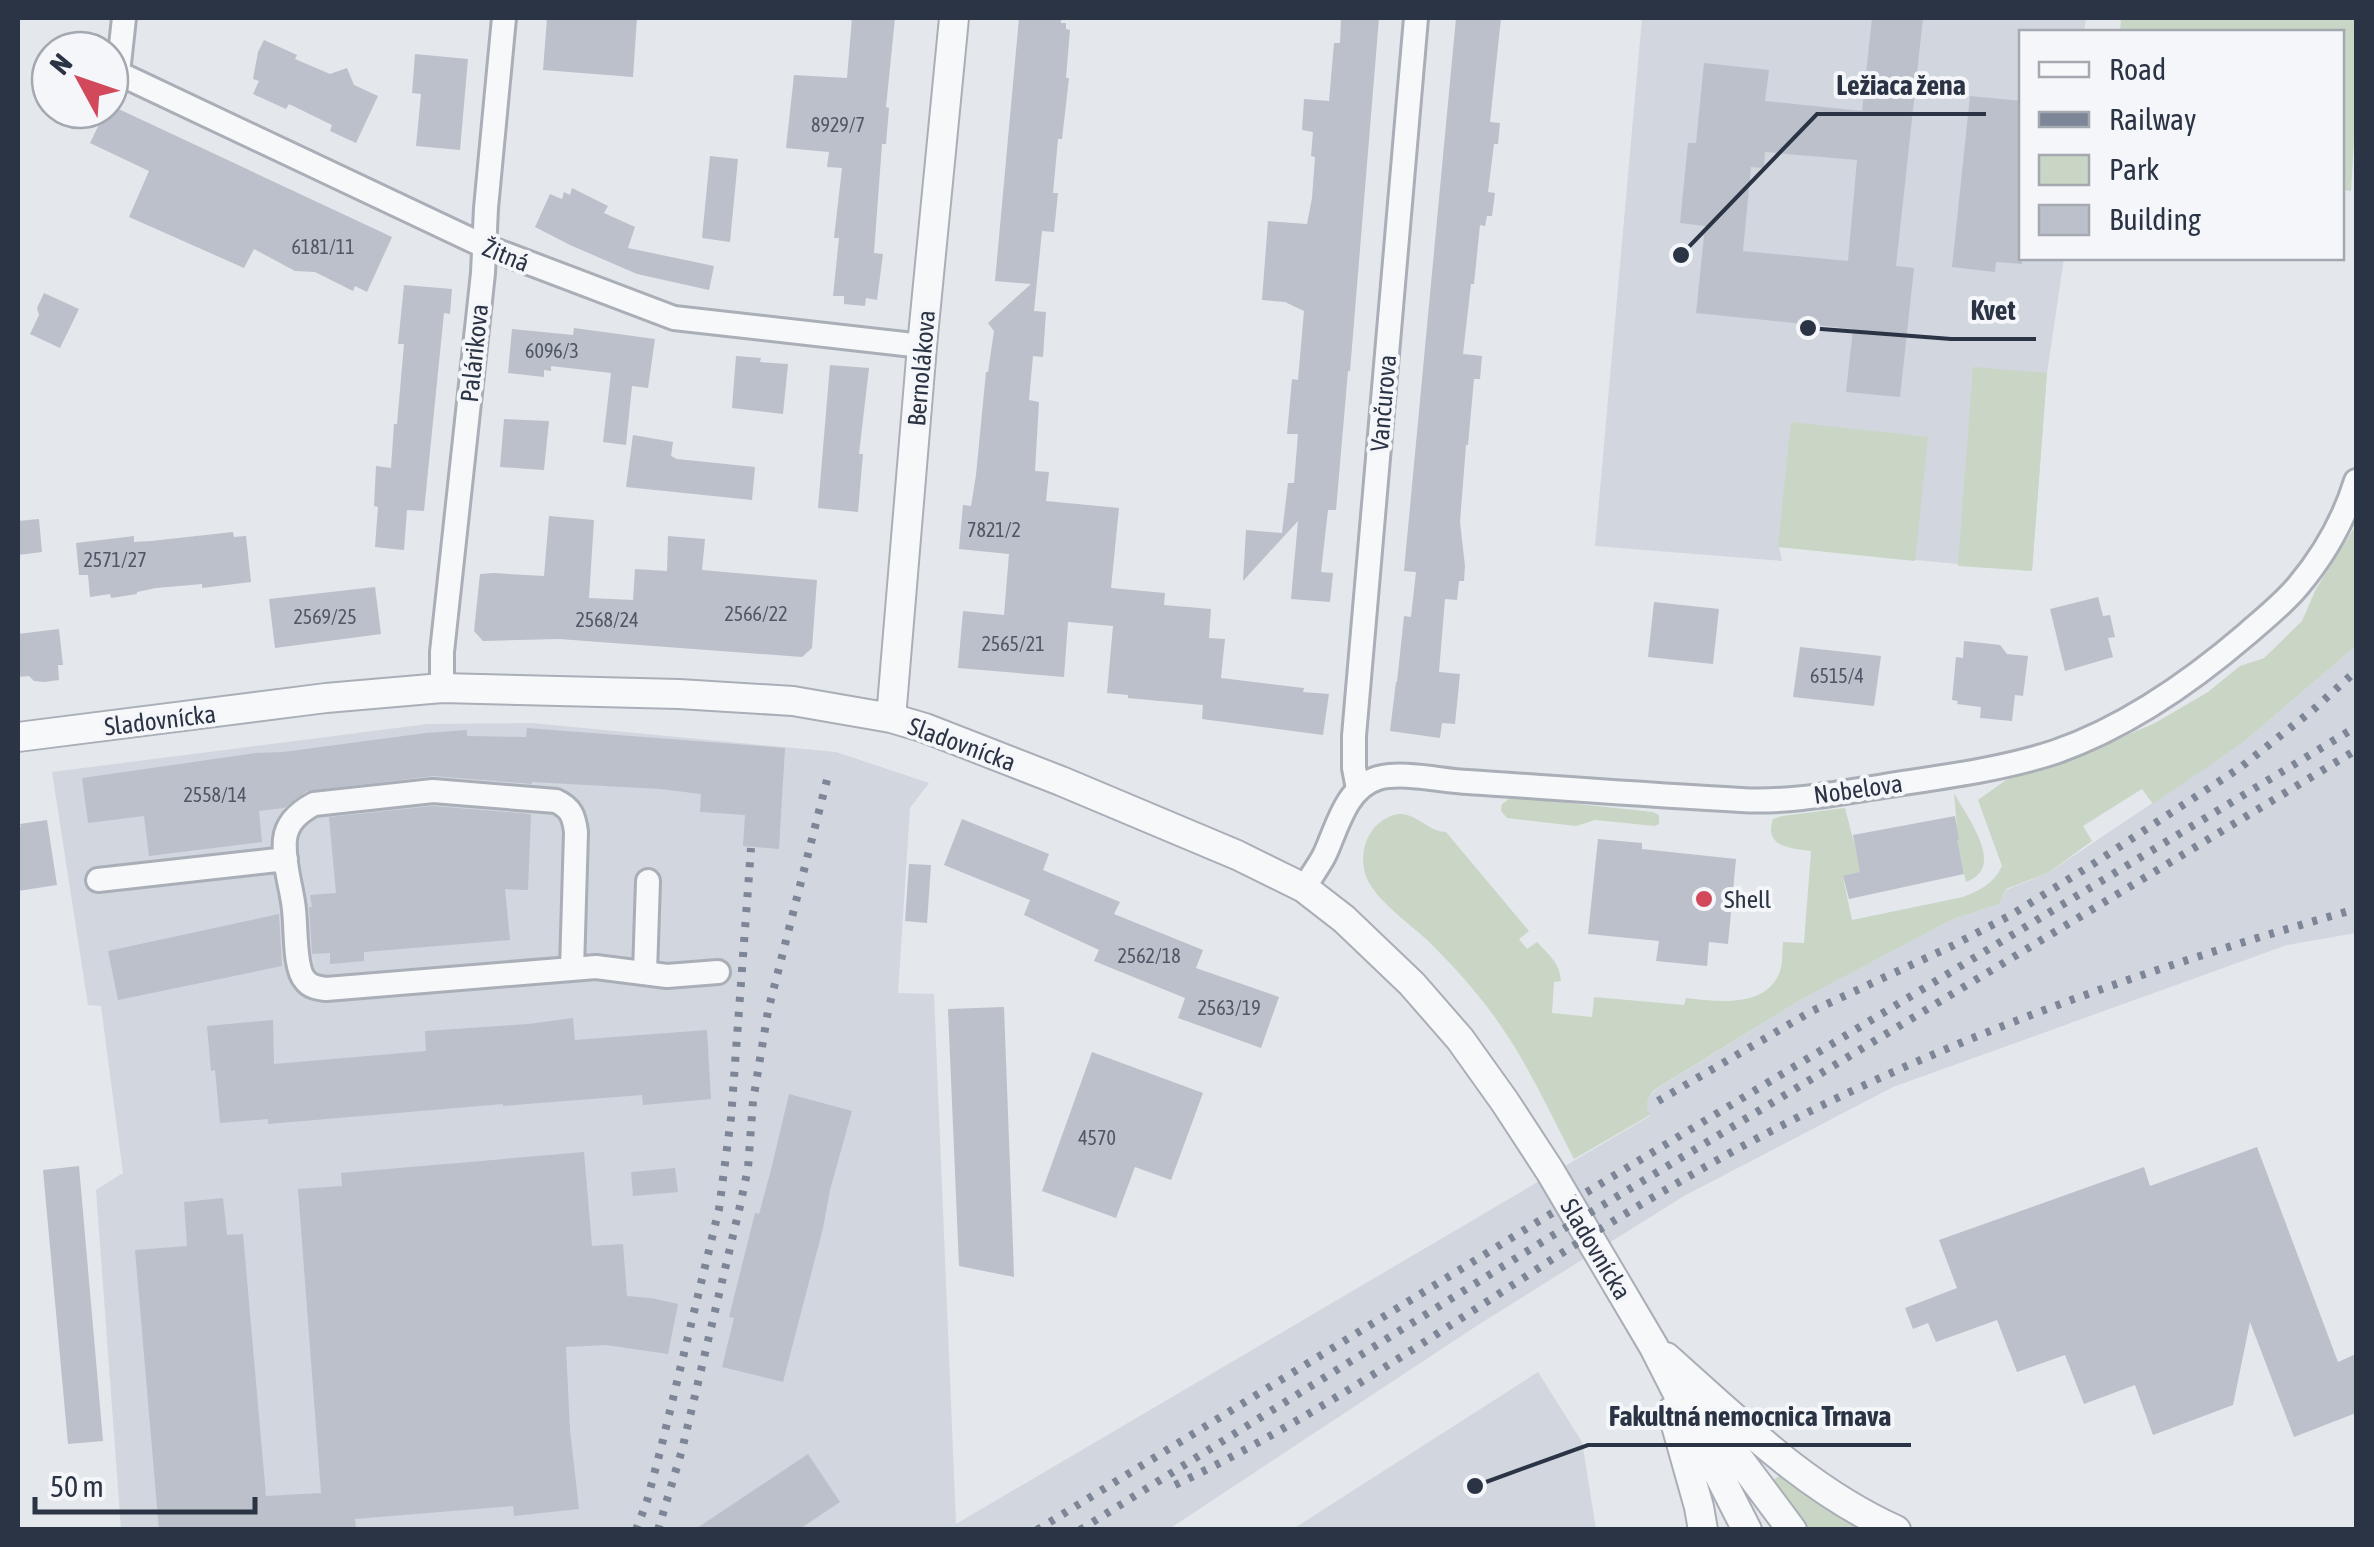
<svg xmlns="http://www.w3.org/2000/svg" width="2374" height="1547" viewBox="0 0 2374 1547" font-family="'Asap Condensed',sans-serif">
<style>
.built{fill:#d2d6de}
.green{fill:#c9d6c5}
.building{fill:#bbc0ca;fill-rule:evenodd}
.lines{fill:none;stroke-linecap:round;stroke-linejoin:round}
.minor-casing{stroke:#a9aeb7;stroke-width:28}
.tertiary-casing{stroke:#a9aeb7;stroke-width:32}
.minor{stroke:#f7f8fa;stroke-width:22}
.tertiary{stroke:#f7f8fa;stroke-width:28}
.rail{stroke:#7d8696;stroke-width:8;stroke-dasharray:5 10;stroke-linecap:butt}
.poi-dot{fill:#d1495b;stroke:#f4f6f9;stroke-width:4}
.labels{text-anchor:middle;stroke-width:8;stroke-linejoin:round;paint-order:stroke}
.number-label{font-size:20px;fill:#4f5766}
.street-label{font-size:25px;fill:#2b3445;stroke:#f4f6f9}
.poi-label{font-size:25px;fill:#2b3445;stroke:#f4f6f9;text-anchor:start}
.leader{fill:none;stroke:#2b3445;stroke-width:4}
.callout-dot{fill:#2b3445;stroke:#f4f6f9;stroke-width:4}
.callout-label{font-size:28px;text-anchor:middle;font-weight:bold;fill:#2b3445;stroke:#f4f6f9;stroke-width:8;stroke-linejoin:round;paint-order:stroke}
</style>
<rect width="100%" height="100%" fill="#e4e7ec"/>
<path class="built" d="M1642,18H2086L2084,32H2022V258H2064L2047,373L2032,571L1779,547L1782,561L1595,546Z
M2356,646V933L2287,945L1893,1087L1684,1196L1478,1325L1169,1529H121L96,1190L123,1173L101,1006L88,1005L52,772L428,724L531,723L836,752L929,783L910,808L898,993L934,994L956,1524L1650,1116L1647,1109L1648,1099L1655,1090L1802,999L1951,920L1999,904L2006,890L2048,873L2242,743Z
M1538,1372L1582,1442L1596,1529H1293Z"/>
<path class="green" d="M2121,18H2356V104L2351,191L2342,190V32H2120Z
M1973,367L2047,373L2032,571L1958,566Z
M1791,422L1928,437L1915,561L1778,547Z
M2356,525V646L2242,743L2153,804L2142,789L2083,826L2092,841L2048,873L2006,889L1999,904L1951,920L1802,999L1654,1090L1648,1099L1647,1109L1650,1115L1574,1159C1553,1119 1534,1077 1509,1038C1486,1002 1457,969 1426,939C1408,922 1371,897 1365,873C1359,851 1368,825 1391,816C1413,807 1426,832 1446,832L1529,931L1519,939L1527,949L1537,942C1549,955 1560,963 1561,981L1554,982L1552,1013L1592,1017L1594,997L1684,1005L1686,998C1716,1001 1763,1009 1779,974C1783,965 1782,952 1783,942L1804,943L1811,851C1792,848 1763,848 1773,819L1782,816L1845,808L1858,858L1958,839L1954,793C1967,817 2007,868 1966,882L1959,851L1843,877L1852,920L1963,897C1981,890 1994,883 2002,866L1978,800L2006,780L2063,763L2155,723L2208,692L2240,666L2264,658L2302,621L2316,589Z
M1512,797L1653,812L1659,815V824L1655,826L1595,820L1576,826L1507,818L1501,811L1502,804Z
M1781,1475L1816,1501L1868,1529H1806L1771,1481Z"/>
<path class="building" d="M547,18H637L633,77L543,70Z
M852,18H895L886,107L889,108L886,144H882L874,253L883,254L877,300L866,298L865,306L844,304V296H833L839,238H834L842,168L827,167L829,152L786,148L794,75L847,78Z
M1019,18H1061V23H1066V29L1070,30L1066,78H1069L1062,139H1058L1053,193H1058L1054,232L1042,231L1034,311L1046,312L1043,357L1033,356L1029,400L1039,402L1035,471L1049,472L1046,501L1119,508L1111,588L1165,593L1164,605L1211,609L1209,638L1225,639L1221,678L1304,688L1303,692L1329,694L1323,735L1202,719L1203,705L1128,698V695L1107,693L1113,626L1068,622L1064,677L958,668L963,611L1004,615L1009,554L959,549L963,505L971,506L976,475L986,372H988L994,331L988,323L1031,284L995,281Z
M1341,18H1379L1350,371H1348L1336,510H1328L1321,572L1333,573L1330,602L1291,599L1298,521L1243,581L1246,530L1282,533L1288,483H1294L1298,434H1287L1292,379L1298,380L1304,311L1285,302L1262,300L1268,221L1307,224L1312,198L1315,157L1311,156L1313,132L1302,130L1304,99L1329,101L1334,43H1340Z
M1456,18H1501L1490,122L1500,123L1498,144H1494L1488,192L1495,193L1492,216H1487L1485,226L1480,225L1474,284H1471L1463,354L1482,356L1480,379H1474L1468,445H1466L1460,522L1465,566L1464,581H1459L1457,600L1445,599L1439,672L1460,674L1455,724L1442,723L1440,738L1390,731L1396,682H1397L1404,616L1411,617L1416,572L1404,571L1405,560Z
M1872,18H1923L1896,266L1914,268L1900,397L1846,392L1853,329L1696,313L1705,226L1680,223L1688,143H1696L1704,63L1769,70L1765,101L1862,111ZM1765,152L1857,160L1848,261L1743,251L1751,167L1764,168Z
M264,40L297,55L295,59L330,74L347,68L354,85L378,96L356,143L330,131L332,125L289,104L286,109L253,94L259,81L253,79L258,52Z
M415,54L468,59L460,150L416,146L421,94L412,93Z
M1970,96L2022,101V264L1996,262L1995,272L1952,267Z
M110,105L392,237L367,292L355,286L353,291L315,272L295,271L254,249L244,268L129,217L149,171L90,143L106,110H110Z
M710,156L738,159L730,242L702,238Z
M572,188L608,206L604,213L635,227L628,248L714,266L709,290L637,274L570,245L535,227L550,194L562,199L564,192L570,195Z
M404,285L452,289L450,314L444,313L424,511L407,510L404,550L375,547L378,507L374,506L376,466L391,468L394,424H397L404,344H398Z
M44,293L79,309L60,348L30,334L39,315L37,308Z
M574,328L655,339L648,388L632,386L626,445L603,442L611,373L551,366V371L544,370V377L508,373L512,329L573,335Z
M736,356L761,358L760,362L788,364L783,414L732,408Z
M830,365L869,368L859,454H863L858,512L818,508Z
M504,419L549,421L544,470L500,467Z
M633,435L673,442L671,456L677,459L755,467L752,500L626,487Z
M549,516L594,520L589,598L633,600L635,569L667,571L668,536L705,539L702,570L817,580L812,648L802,657L559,639L483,641L474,631L480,574L493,573L544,576Z
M39,519L42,552L18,555V521Z
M233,532L234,537L246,536L251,582L202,588V584L156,588L137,592V594L111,598L110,594L90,597L88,575H79L76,543L134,536V542L151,541Z
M375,587L381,634L275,648L269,599Z
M2098,597L2103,616L2110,615L2115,637L2108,638L2113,657L2065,671L2050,609Z
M1654,602L1719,609L1713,664L1648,657Z
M59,629L63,665H58L59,680L44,682L34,681L29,676L18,677V634Z
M1964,641L2000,645L2007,654L2028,656L2023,696L2015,695L2012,721L1980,718L1981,707L1957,704L1958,701L1952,700L1956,657L1963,658Z
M1800,647L1881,656L1874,706L1793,697Z
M527,728L785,748L779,849L743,846L745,815L700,812L701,794L660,789L532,782V784L434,776L307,791L284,808L259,811L262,842L149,856L144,816L88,823L82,778L256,753L283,752L426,733L467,730V736L526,737Z
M433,806L531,814L528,890L505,889L510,940L364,952V961L330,964V953L312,954L309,907H312L310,895L336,893L329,817Z
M1955,816L1959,839L1957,840L1964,874L1849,899L1843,876L1860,872L1853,835Z
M962,819L1049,854L1043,870L1120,902L1114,914L1203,950L1196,968L1279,997L1261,1048L1178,1018L1185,998L1094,961L1099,950L1024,915L1030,900L944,865Z
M47,820L57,885L18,891V827H21L20,824Z
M1598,839L1642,843V849L1736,859L1728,944L1709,942L1707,966L1656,961L1659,941L1588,934Z
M909,864L931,865L927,923L905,921Z
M279,914L282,966L118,1000L108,951Z
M1004,1007L1013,1246L1014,1277L959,1266L948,1009Z
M573,1018L575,1040L707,1030L711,1099L643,1105L642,1095L503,1106V1104L268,1124V1119L220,1123L215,1070L211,1071L207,1026L273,1020L274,1064L426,1051L425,1031L528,1024Z
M1092,1052L1203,1093L1171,1180L1135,1167L1116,1218L1042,1191Z
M789,1094L852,1111L830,1190L823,1228L783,1382L722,1367L734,1318L729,1317L755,1213L759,1214L771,1170Z
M2257,1147L2338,1362L2356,1354V1413L2294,1437L2250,1322L2233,1405L2153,1435L2135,1385L2084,1404L2065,1355L2017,1372L1997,1320L1936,1342L1928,1323L1913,1329L1905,1308L1957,1288L1939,1240L2144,1167L2150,1186Z
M584,1152L592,1246L623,1244L627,1296L651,1298L678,1304L668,1354L606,1345L566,1347L570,1430L579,1509L514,1516L513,1506L355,1519L356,1528L333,1530H159L135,1250L187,1246L184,1202L223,1198L227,1235L243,1234L266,1496L321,1493L298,1189L342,1186L341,1173Z
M79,1166L103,1441L68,1444L43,1170Z
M675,1168L678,1192L633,1196L631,1172Z
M808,1454L840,1502L798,1530H694Z"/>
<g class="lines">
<defs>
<path id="minor" d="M124,18L118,73L484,246L674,318L922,346
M442,688V652L483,273L486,208L504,18
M1358,789L1354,768V736L1416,18
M98,880L286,859
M1304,888C1310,878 1318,867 1324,856C1337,829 1345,788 1378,778C1403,771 1442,781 1468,782C1559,788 1650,795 1741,800C1788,803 1838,793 1884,786C1941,777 2000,770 2055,752C2127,727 2191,682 2248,633C2265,618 2283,604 2298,586C2324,555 2344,520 2356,481
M572,969L576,832C574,816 571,808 556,801L433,791L314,804C299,812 287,822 285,839C283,861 290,882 293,902C297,922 293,967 305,980C310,987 318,988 326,989L596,967L667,976L718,972
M645,973L648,881"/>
<path id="tertiary" d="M891,718L922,346L954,18
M18,737L326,698L442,688L679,694L793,701L891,718L925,728L1061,781L1237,855L1304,888L1344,919L1412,984L1460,1039L1505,1102L1550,1171L1654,1347L1747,1530
M1666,1357C1738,1421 1807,1490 1896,1530
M1698,1404L1792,1530
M1672,1411L1699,1507L1703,1530"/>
</defs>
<use href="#minor" class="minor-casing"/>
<use href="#tertiary" class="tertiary-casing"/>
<use href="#minor" class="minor"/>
<use href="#tertiary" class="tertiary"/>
<path class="rail" d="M1658,1101L1812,1011L1952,946L2011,915L2093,864L2241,767L2314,709L2356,671
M1175,1485C1298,1427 1410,1351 1525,1277C1584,1238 1644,1202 1705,1167C1911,1050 2130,973 2356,909
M636,1530L647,1501L661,1448L719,1209L731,1118L751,848
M658,1530L682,1450L740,1206L748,1168L753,1101L768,1011L827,780
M1037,1530L1539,1221L2356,727
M1080,1530L1550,1237L2356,750"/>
</g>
<circle class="poi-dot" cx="1704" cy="899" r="10"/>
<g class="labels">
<g class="number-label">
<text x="838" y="132">8929/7</text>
<text x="323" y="254">6181/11</text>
<text x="552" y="358">6096/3</text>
<text x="994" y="537">7821/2</text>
<text x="115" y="567">2571/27</text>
<text x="756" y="621">2566/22</text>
<text x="325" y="624">2569/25</text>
<text x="607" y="627">2568/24</text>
<text x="1013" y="651">2565/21</text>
<text x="1837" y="683">6515/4</text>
<text x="215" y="802">2558/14</text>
<text x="1149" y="963">2562/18</text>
<text x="1229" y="1015">2563/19</text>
<text x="1097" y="1145">4570</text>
</g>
<g class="street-label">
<text transform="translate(506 255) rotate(22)" y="9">Žitná</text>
<text transform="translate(474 353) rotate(-84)" y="9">Palárikova</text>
<text transform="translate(921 368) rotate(-85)" y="9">Bernolákova</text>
<text transform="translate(1383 403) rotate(-85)" y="9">Vančurova</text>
<text transform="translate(160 720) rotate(-7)" y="9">Sladovnícka</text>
<text transform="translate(962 744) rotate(20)" y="9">Sladovnícka</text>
<text transform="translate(1858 789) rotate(-8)" y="9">Nobelova</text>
<text transform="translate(1596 1249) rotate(59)" y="9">Sladovnícka</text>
</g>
<g class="poi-label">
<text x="1724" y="908">Shell</text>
</g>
</g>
<path class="leader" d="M1681 255L1817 114H1986M1808 328L1951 339H2036M1475 1486L1588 1445H1911"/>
<g class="callout-dot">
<circle cx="1681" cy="255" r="10"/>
<circle cx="1808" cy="328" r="10"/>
<circle cx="1475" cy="1486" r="10"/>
</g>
<g class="callout-label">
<text x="1901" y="95">Ležiaca žena</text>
<text x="1993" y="320">Kvet</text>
<text x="1750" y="1426">Fakultná nemocnica Trnava</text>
</g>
<rect width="2374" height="1547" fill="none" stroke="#2b3445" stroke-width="40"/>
<rect x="2019" y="30" width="325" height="230" fill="#f4f6f9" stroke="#a4a8b1" stroke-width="2.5"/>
<rect x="2039" y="62" width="50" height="15" fill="#f7f8fa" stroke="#a4a8b1" stroke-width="2.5"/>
<text x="2109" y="80" font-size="30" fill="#2b3445">Road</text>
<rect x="2039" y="112" width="50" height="15" fill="#7d8696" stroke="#a4a8b1" stroke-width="2.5"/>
<text x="2109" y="130" font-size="30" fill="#2b3445">Railway</text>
<rect x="2039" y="155" width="50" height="30" fill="#c9d6c5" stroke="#a4a8b1" stroke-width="2.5"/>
<text x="2109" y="180" font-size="30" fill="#2b3445">Park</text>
<rect x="2039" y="205" width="50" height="30" fill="#bbc0ca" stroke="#a4a8b1" stroke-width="2.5"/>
<text x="2109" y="230" font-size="30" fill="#2b3445">Building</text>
<g transform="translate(80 80) rotate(310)"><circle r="48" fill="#f4f6f9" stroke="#a4a8b1" stroke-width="2.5"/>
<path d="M0-8L18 38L0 25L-18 38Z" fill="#d1495b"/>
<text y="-15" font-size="28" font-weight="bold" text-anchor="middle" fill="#2b3445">N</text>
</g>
<path d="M35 1497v15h220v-15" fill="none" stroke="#2b3445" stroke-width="5"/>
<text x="50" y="1497" font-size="30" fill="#2b3445" stroke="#f4f6f9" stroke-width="8" paint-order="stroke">50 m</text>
</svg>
